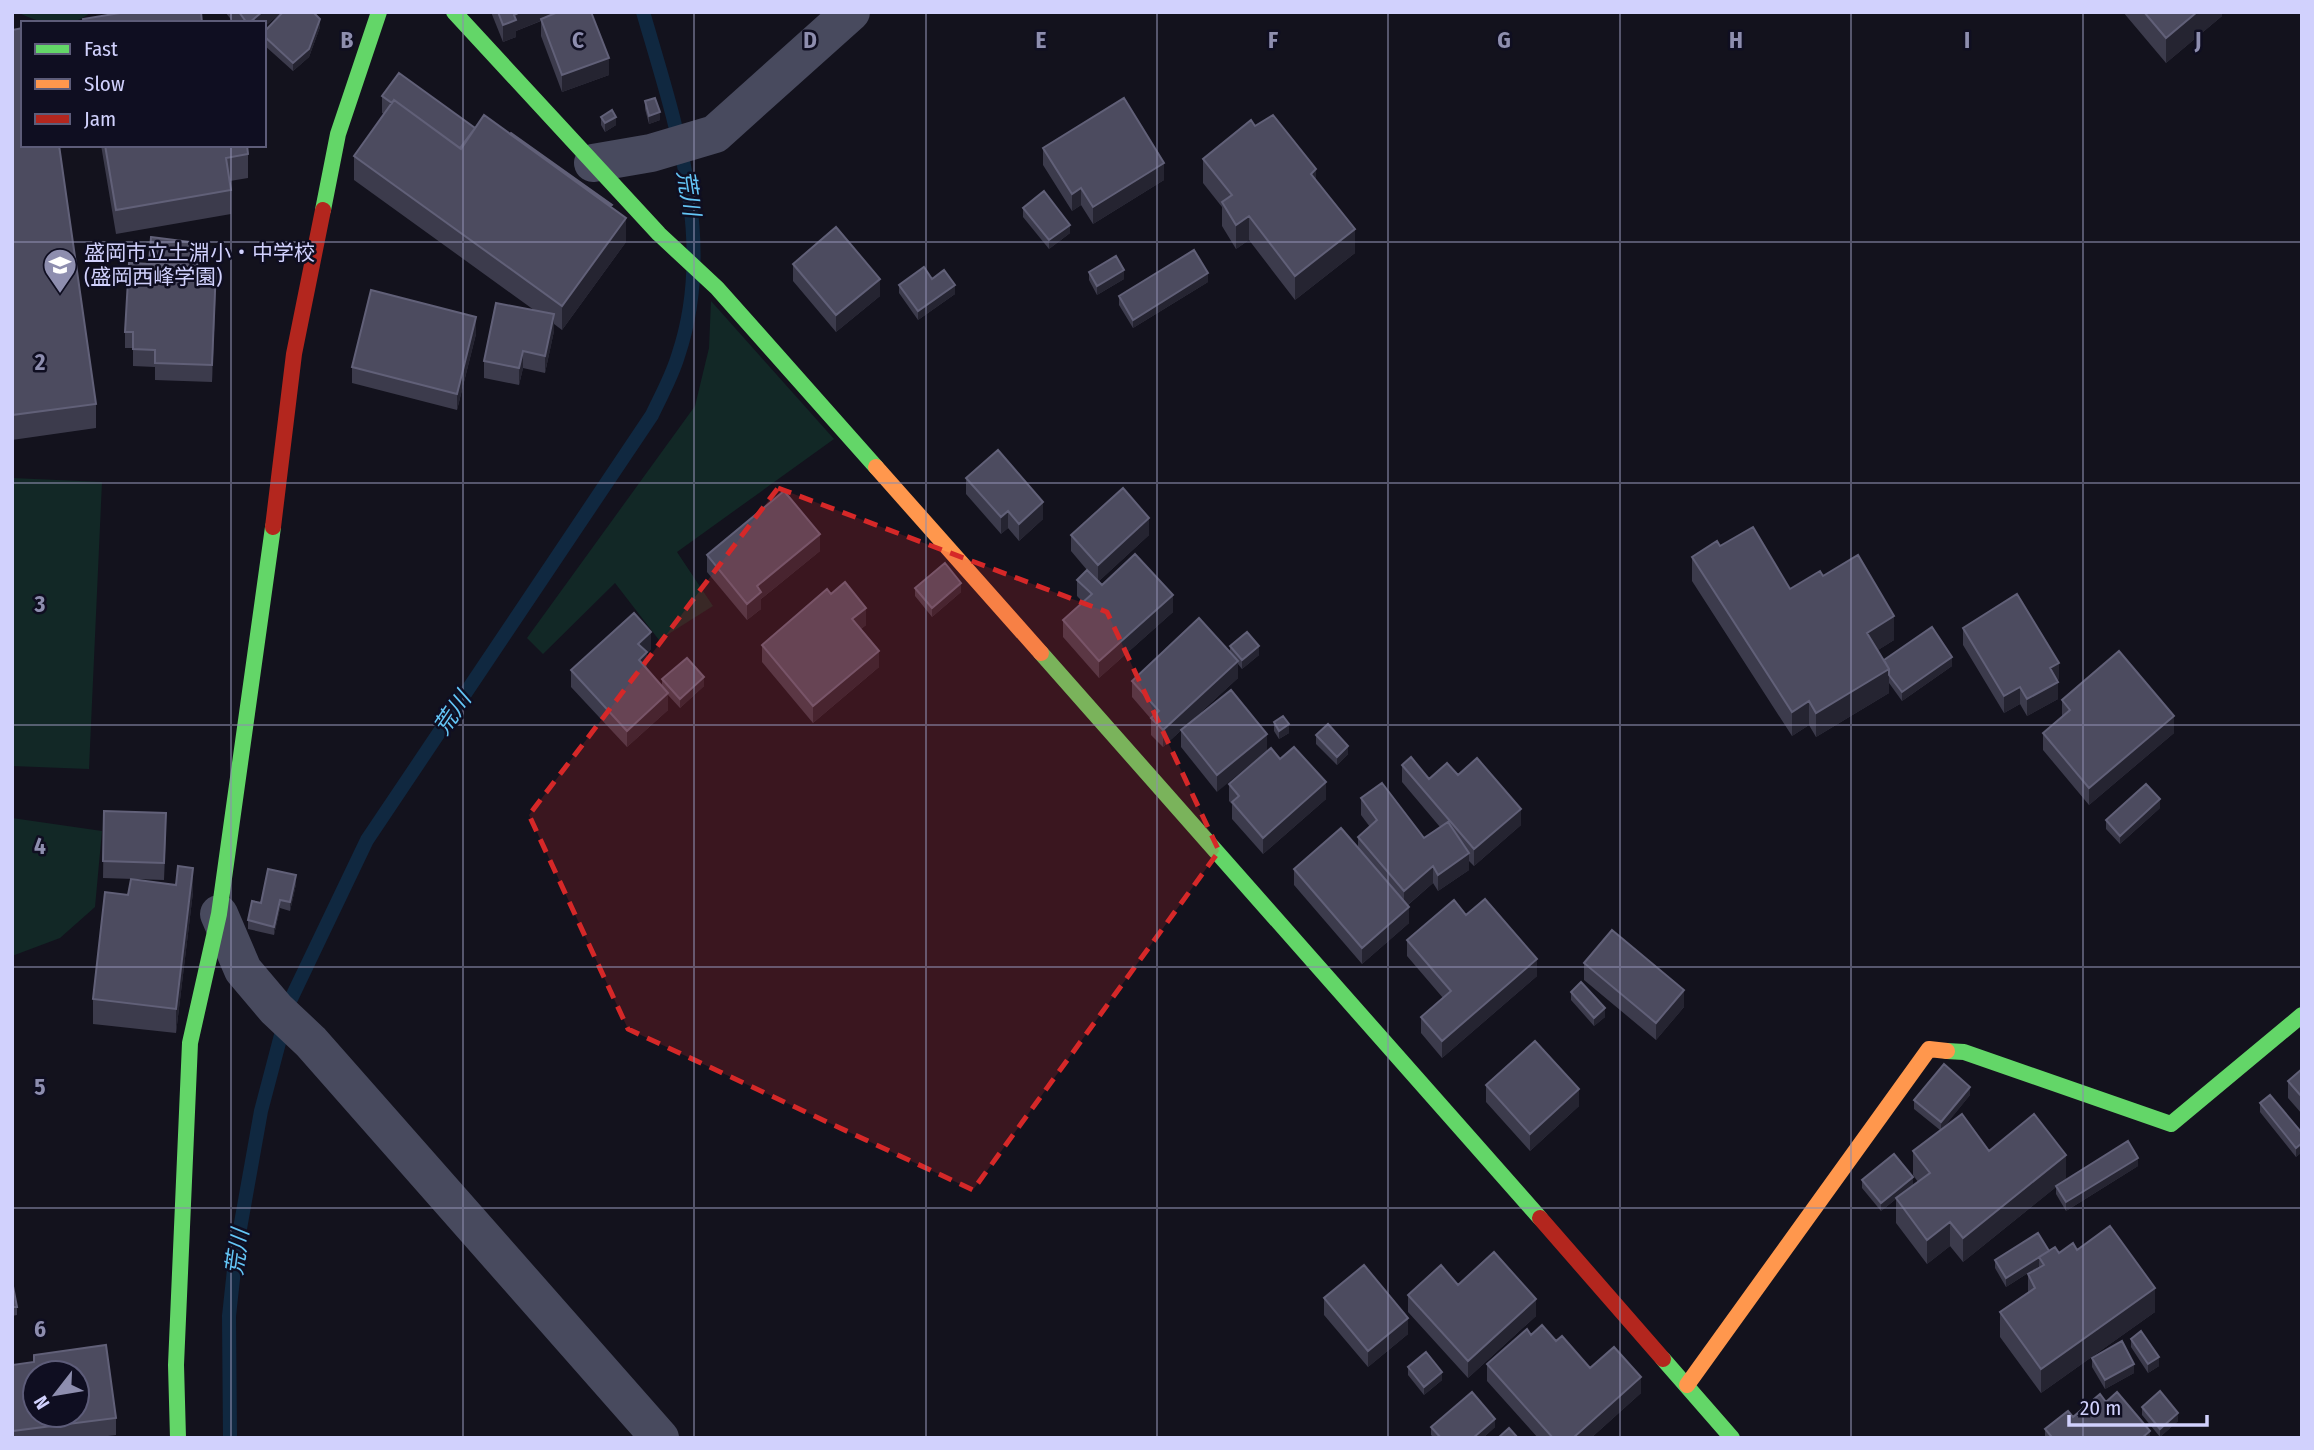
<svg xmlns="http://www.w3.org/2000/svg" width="2314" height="1450" viewBox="0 0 2314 1450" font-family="'Fira Sans Condensed','Noto Sans JP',sans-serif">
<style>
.green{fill:#122826}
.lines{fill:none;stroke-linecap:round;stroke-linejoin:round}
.stream{stroke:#102840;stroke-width:14}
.street{stroke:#484a5e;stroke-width:38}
.fast{stroke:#63d668;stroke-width:16}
.slow{stroke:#ff974d;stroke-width:16}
.jam{stroke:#b3261e;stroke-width:16}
.wall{fill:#3c3b4c}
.shaded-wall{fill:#252431}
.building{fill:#4c4b5f;stroke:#616078;stroke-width:2;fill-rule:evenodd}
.marked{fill:#d62828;fill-opacity:0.2;stroke:#d62828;stroke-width:5;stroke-dasharray:14 9;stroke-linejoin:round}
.grid{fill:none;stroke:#8e8eaf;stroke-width:2;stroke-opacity:0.55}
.labels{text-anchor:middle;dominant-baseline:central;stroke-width:5;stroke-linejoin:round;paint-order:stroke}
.poi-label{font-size:21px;fill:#d1d1fd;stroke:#0f0e21;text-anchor:start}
.water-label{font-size:23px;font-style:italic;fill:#64c6f7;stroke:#0f0e21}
.grid-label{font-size:23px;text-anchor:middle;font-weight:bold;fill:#8e8eaf;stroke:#0f0e21;stroke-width:5;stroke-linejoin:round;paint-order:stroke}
</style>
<rect width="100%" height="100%" fill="#13121d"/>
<path class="green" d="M17,12H91C68,31 42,24 17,12Z
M711,301L834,439L677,552L713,606L659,640L615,583L543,654L527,638L695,406L709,348Z
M12,478L102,482L89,769L12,766Z
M12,818L102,831L95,907L60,938L12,956Z"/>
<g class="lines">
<path class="stream" d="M230,1438L229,1316L236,1251L261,1111L290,1001L367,840L652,415C661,396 672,376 678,356C717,242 675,122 643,12"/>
<path class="street" d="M593,163L651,153L715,134L851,12
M219,914L243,970L276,1009L311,1042L660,1438"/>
<path class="fast" d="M454,12L659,234L717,288L876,467
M323,210L338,134L379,12
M1041,653L1540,1218
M1947,1051L1964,1052L2171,1124L2302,1015
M1663,1359L1732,1438
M178,1438L176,1365L190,1043L219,914L273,527"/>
<path class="slow" d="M876,467L1041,653
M1687,1385L1929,1049L1947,1051"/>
<path class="jam" d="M273,527L294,354L323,210
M1540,1218L1663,1359"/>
</g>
<path class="wall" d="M225,12H282L264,27V23H234Z
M491,12H591L609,75L562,92L541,36V21L516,31V37L503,42Z
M2123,12H2222V16L2166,63Z
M320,27L309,57L293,71L264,45V32Z
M12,30L96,404V428L12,440Z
M382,96L475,128L612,207L626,242L562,330L554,324V331L545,373L523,368L519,385L484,378V361L534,310L354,180V156L384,114L382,113Z
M645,101L660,120L649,124L645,109Z
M601,117L616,125L605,132L601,125Z
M1255,126L1316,181L1355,253L1295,300L1249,240L1236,249L1222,226V207L1203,183V159Z
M101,145H247L248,154V178L230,181L231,190V214L116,234Z
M1043,148L1164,180L1093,224L1081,205L1072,211L1043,165Z
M1023,208L1070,233L1049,249L1023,217Z
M199,251L198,267L216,284L212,382L155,380V367L133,366V348H125V332L149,264Z
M793,264L880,296L836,332L793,281Z
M1089,272L1124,279L1097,295L1089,280Z
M932,279L955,294L918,320L899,293V285Z
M1208,282L1133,328L1119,305V296Z
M476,334L457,410L352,383V367Z
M966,478L1043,519L1019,541L1008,528L1001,534L966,494Z
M1071,535H1149L1099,581L1102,585L1173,612L1099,678L1063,637V620L1083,602L1077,596V580L1087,570L1071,551Z
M1720,546L1790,589L1823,576L1894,640L1878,650L1884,660L1952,666L1902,701L1889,683V693L1816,737L1809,725L1792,736L1692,581V557Z
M820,551L761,599V609L747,620L707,572V555Z
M915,588L961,592L932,617L915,596Z
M831,594L866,625L861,629L879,667L813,723L762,662V645Z
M1963,628L2059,679L2057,680L2058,699L2027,716L2020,704L2004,713L1963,645Z
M1230,646L1259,655L1242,669L1238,664V678L1163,747L1151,735V719L1132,697V681L1230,652Z
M651,649L647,653V669L662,686V679L704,686L680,708L668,695V710L627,747L571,687V670Z
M1231,690L1217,792L1181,747V730Z
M2062,700L2174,733L2089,805L2043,750V733L2062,717Z
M1274,722L1289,733L1279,739L1274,731Z
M1316,735L1348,754L1337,765L1316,744Z
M1280,759L1326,799L1263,854L1232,819V804L1229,801V784Z
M1402,765L1429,779L1458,775L1521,825L1474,866L1469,861V870L1438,891L1433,883L1408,905L1409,923L1362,964L1294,885V869L1358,847V837L1370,827L1361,815V798L1424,838L1440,827L1402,782Z
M2160,808L2120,844L2106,829V820Z
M104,811L166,830L164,880L103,878Z
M296,884L290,911L280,908L274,935L248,929V920L261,903Z
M193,892L176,1033L93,1024V999L128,895Z
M1466,915L1537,976L1442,1058L1421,1033V1017L1443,998L1407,956V940Z
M1584,963L1684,1007L1656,1040L1584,980Z
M1571,992L1605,1017L1594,1026L1571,1000Z
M2302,1069V1114L2288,1098V1081Z
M1486,1085L1579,1106L1530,1151L1486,1102Z
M1970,1095L1942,1129L1989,1151L2066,1179L2138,1166L2066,1211L2056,1194V1187L1963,1262L1950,1246L1927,1264L1896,1223V1199L1881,1211L1862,1188V1180L1913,1185L1902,1194L1918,1182L1913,1175V1151L1940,1130L1914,1109V1100Z
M2260,1103L2302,1133V1152L2296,1157L2260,1112Z
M2077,1250L2155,1312L2041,1393L2000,1337V1312L2028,1293V1274L2039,1267V1266L2006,1287L1995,1268V1260L2049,1251L2059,1253Z
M12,1281L17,1307V1315L12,1316Z
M1458,1285L1536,1316L1468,1378L1408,1312V1295Z
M1324,1298L1408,1334L1368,1367L1324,1315Z
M1531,1335L1556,1341L1590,1368L1641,1393L1591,1438H1538L1487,1381V1364Z
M2131,1339L2159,1366L2148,1373L2131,1347Z
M34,1355L116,1418V1435L92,1438H12V1365L34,1362Z
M2092,1358L2134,1373L2105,1389L2092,1367Z
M1408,1367L1442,1380L1424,1395L1408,1375Z
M2106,1402L2150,1438H2045V1429Z
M2142,1407L2178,1421L2160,1437L2142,1415Z
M1431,1427H1495L1483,1438H1434L1431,1435Z"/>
<path class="shaded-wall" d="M262,12H282L264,27V23H249Z
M520,12H562L516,31V37L503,42V25L514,15Z
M2197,12H2222V16L2166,63V38Z
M320,19V27L309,57L293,71V63Z
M609,58V75L562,92V75Z
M660,112V120L649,124V116Z
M616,117V125L605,132V123Z
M1164,163V180L1093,224V207Z
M1316,169V194L1311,174Z
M1081,188V205L1072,211V194Z
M1249,216V240L1236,249V225Z
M626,218V242L562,330V306Z
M1070,225V233L1049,249V240Z
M1355,229V253L1295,300V276Z
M216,267V284L212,382V365Z
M1124,270V279L1097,295V286Z
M1208,273V282L1133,328V320Z
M880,279V296L836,332V315Z
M955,285V294L918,320V311Z
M554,314V331L545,373V356Z
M476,317V334L457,410V394Z
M523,351V368L519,385V368Z
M1043,502V519L1019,541V524Z
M1008,511V528L1001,534V517Z
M1149,518V535L1098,582V565Z
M820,534V551L761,599V609L747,620V604L757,586Z
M961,583V592L932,617V608Z
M1173,595V612L1099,678V661Z
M866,608V625L852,636V619Z
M1894,616V640L1867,657V633Z
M651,632V649L647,653V669L639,677L638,644Z
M1259,646V655L1242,669V660Z
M879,651V667L813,723V706Z
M1952,657V666L1902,701V692Z
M1238,661V678L1163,747V730Z
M2059,663V679L2050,684V668Z
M1889,669V693L1816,737V713Z
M704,677V686L680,708V699Z
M2058,682V699L2027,716V699Z
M2020,687V704L2004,713V696Z
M668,693V710L627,747V731Z
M1809,701V725L1792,736V712Z
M2174,716V733L2089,805V788Z
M1289,724V733L1279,739V731Z
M1267,734V751L1217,792V775Z
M1348,746V754L1337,765V757Z
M1326,782V799L1263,854V838Z
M2160,799V808L2120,844V836Z
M1521,809V825L1474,866V849Z
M1469,853V870L1438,891V875Z
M1433,866V883L1404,908V891Z
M193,868V892L176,1033V1009Z
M296,875V884L290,911V902Z
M280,900V908L274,935V927Z
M1409,907V923L1362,964V948Z
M1537,959V976L1442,1058V1041Z
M1684,990V1007L1656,1040V1023Z
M1605,1008V1017L1594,1026V1018Z
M1970,1087V1095L1941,1131V1122Z
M1579,1089V1106L1530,1151V1134Z
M2302,1143V1152L2296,1157V1148Z
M2066,1155V1179L1963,1262V1238Z
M2138,1158V1166L2066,1211V1202Z
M1913,1177V1185L1881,1211V1203Z
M1950,1222V1246L1927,1264V1240Z
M2039,1257V1266L2006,1287V1278Z
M2155,1288V1312L2041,1393V1369Z
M1536,1299V1316L1468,1378V1361Z
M1408,1318V1334L1368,1367V1351Z
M2159,1357V1366L2148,1373V1364Z
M2134,1364V1373L2105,1389V1380Z
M1442,1372V1380L1424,1395V1387Z
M1641,1377V1393L1591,1438H1573Z
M2178,1413V1421L2160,1437V1429Z
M1495,1419V1427L1483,1438H1473Z
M2150,1431V1438H2142Z"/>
<path class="building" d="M126,12H201L202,23H84L83,19Z
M239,12H262L249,23H247Z
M283,12H313L320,19L309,49L293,63L264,36V32Z
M498,12H520L514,15L516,20L503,25Z
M558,12H591L609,58L562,75L541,19Z
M2144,12H2197L2166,38Z
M23,28V145H59L96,404L12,415V30Z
M399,73L475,128L460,148L394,100L392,103L382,96Z
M655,98L660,112L649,116L645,101Z
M1124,98L1164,163L1093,207L1081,188L1072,194L1043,148Z
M394,100L461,149L484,115L626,218L562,306L354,156Z
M612,110L616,117L605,123L601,117Z
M1273,115L1316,169L1311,174L1355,229L1295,276L1249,216L1236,225L1222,202L1232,195L1203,159L1251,120L1255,126Z
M511,133L612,205L611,206L510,134Z
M105,145H247L248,154L226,158L231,190L116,210Z
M1044,191L1070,225L1049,240L1023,208Z
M836,227L880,279L836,315L793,264Z
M151,237L199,243L197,267L149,264Z
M1194,250L1208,273L1133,320L1119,296Z
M1116,256L1124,270L1097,286L1089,272Z
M129,263L216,267L212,365L155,363V350L133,349V332H125Z
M924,267L932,279L944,270L955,285L918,311L899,285Z
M371,290L476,317L457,394L352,367Z
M496,303L554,314L545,356L523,351L519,368L484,361Z
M998,450L1043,502L1019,524L1008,511L1001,517L966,478Z
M1123,488L1149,518L1098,565L1071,535Z
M784,491L820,534L757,586L761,592L747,604L707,555Z
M1753,527L1790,589L1820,571L1823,576L1858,555L1894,616L1867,633L1889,669L1816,713L1809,701L1792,712L1692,557L1717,541L1720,546Z
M1135,554L1173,595L1099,661L1063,620L1092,594L1077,580L1087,570L1102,585Z
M945,563L961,583L932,608L915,588Z
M845,582L866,608L852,619L879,651L813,706L762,645L827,589L831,594Z
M2017,594L2059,663L2050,668L2058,682L2027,699L2020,687L2004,696L1963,628Z
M634,613L651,632L638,644L647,652L639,660L668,693L627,731L571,670Z
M1199,618L1238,661L1163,730L1151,718L1159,711L1132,681Z
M1932,627L1952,657L1902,692L1889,675V669L1884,660Z
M1247,632L1259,646L1242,660L1230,646Z
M2119,651L2174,716L2089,788L2043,733L2070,710L2062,700Z
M687,658L704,677L680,699L662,679Z
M1231,690L1267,734L1217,775L1181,730Z
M1283,716L1289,724L1279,731L1274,722Z
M1328,724L1348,746L1337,757L1316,735Z
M1294,747L1326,782L1263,838L1232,802L1239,796L1229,784L1271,748L1280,759Z
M1411,757L1429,779L1447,763L1458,775L1477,758L1521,809L1474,849L1402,765Z
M1382,783L1424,838L1448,822L1469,853L1438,875L1433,866L1404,891L1358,837L1377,820L1361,798Z
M2146,784L2160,799L2120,836L2106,820Z
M104,811L166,813L164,863L103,861Z
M1341,828L1409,907L1362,948L1294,869Z
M178,866L193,868L176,1009L93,999L105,892L128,895L131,879L176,885Z
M268,869L296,875L290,902L280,900L274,927L248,920L252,901L261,903Z
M1485,899L1537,959L1442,1041L1421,1017L1451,991L1407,940L1454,900L1466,915Z
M1612,930L1684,990L1656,1023L1584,963Z
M1581,982L1605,1008L1594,1018L1571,992Z
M1535,1041L1579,1089L1530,1134L1486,1085Z
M1944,1064L1970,1087L1941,1122L1914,1100Z
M2302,1069V1097L2288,1081Z
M2270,1095L2302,1133V1143L2296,1148L2260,1103Z
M1962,1114L1989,1151L2034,1114L2066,1155L1963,1238L1950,1222L1927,1240L1896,1198L1930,1173L1913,1151Z
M2128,1141L2138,1158L2066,1202L2056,1186Z
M1894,1154L1913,1177L1881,1203L1862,1180Z
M2110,1226L2155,1288L2041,1369L2000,1312L2035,1288L2028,1274L2044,1265L2039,1257L2055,1247L2059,1253L2073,1243L2077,1250Z
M2038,1233L2049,1251L2006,1278L1995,1260Z
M1494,1252L1536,1299L1468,1361L1408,1295L1441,1265L1458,1285Z
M1364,1265L1408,1318L1368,1351L1324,1298Z
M12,1281L17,1307H12Z
M1542,1325L1556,1341L1562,1336L1590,1368L1614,1347L1641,1377L1573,1438H1553L1487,1364L1527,1329L1531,1335Z
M2141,1331L2159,1357L2148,1364L2131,1339Z
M2122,1341L2134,1364L2105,1380L2092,1358Z
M106,1345L116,1418L12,1431V1365L34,1362V1355ZM35,1373H77V1415H35Z
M1426,1352L1442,1372L1424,1387L1408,1367Z
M2160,1391L2178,1413L2160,1429L2142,1407Z
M1472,1392L1495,1419L1473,1438H1441L1431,1427Z
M2117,1392L2150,1431L2142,1438H2049L2051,1436L2045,1429L2068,1411L2073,1417L2100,1394L2106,1402Z
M1509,1428L1518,1438H1498Z"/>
<path class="marked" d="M778,488L1107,612L1219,851L973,1190L628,1029L529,815Z"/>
<path class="grid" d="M231,12V23M463,12V1438M694,12V1438M926,12V1438M1157,12V1438M1388,12V1438M1620,12V1438M1851,12V1438M2083,12V1438M231,145V1438M12,242H2302M12,483H2302M12,725H2302M12,967H2302M12,1208H2302"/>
<defs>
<symbol id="school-pin" viewBox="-11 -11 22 30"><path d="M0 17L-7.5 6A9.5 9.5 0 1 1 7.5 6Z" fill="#8e8eaf" stroke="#0f0e21"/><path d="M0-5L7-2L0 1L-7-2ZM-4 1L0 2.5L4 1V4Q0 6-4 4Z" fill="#fff"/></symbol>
</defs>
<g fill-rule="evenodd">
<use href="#school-pin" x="41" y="246" width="38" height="52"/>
</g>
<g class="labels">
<g class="poi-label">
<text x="84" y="253">盛岡市立土淵小・中学校<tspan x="84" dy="24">(盛岡西峰学園)</tspan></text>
</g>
<g class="water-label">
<text transform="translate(689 193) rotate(81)">荒川</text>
<text transform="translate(452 713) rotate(-56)">荒川</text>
<text transform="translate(237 1252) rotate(-82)">荒川</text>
</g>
</g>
<g class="grid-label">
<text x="347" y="48">B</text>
<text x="578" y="48">C</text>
<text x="810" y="48">D</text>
<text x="1041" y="48">E</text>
<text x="1273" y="48">F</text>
<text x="1504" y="48">G</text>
<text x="1736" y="48">H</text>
<text x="1967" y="48">I</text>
<text x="2198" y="48">J</text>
<text x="40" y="370">2</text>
<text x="40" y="612">3</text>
<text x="40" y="854">4</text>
<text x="40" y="1095">5</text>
<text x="40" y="1337">6</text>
</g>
<rect width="2314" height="1450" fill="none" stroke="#d1d1fd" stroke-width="28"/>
<rect x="21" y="21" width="245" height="126" fill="#0f0e21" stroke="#5d5c79" stroke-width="2"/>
<rect x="35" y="44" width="35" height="10" fill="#63d668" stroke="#5d5c79" stroke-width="2"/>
<text x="84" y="56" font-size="21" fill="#d1d1fd">Fast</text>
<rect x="35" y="79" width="35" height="10" fill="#ff974d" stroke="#5d5c79" stroke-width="2"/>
<text x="84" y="91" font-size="21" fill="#d1d1fd">Slow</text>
<rect x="35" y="114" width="35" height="10" fill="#b3261e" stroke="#5d5c79" stroke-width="2"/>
<text x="84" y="126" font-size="21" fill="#d1d1fd">Jam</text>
<g transform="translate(56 1394) rotate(239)"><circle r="33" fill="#0f0e21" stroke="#5d5c79" stroke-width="2"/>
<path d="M0-5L12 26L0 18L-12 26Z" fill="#8e8eaf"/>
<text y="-10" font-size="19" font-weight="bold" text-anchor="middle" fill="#d1d1fd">N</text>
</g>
<path d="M2069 1415v10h138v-10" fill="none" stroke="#d1d1fd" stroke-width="3.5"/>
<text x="2080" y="1415" font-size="21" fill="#d1d1fd" stroke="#0f0e21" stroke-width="5" paint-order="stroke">20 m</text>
</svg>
